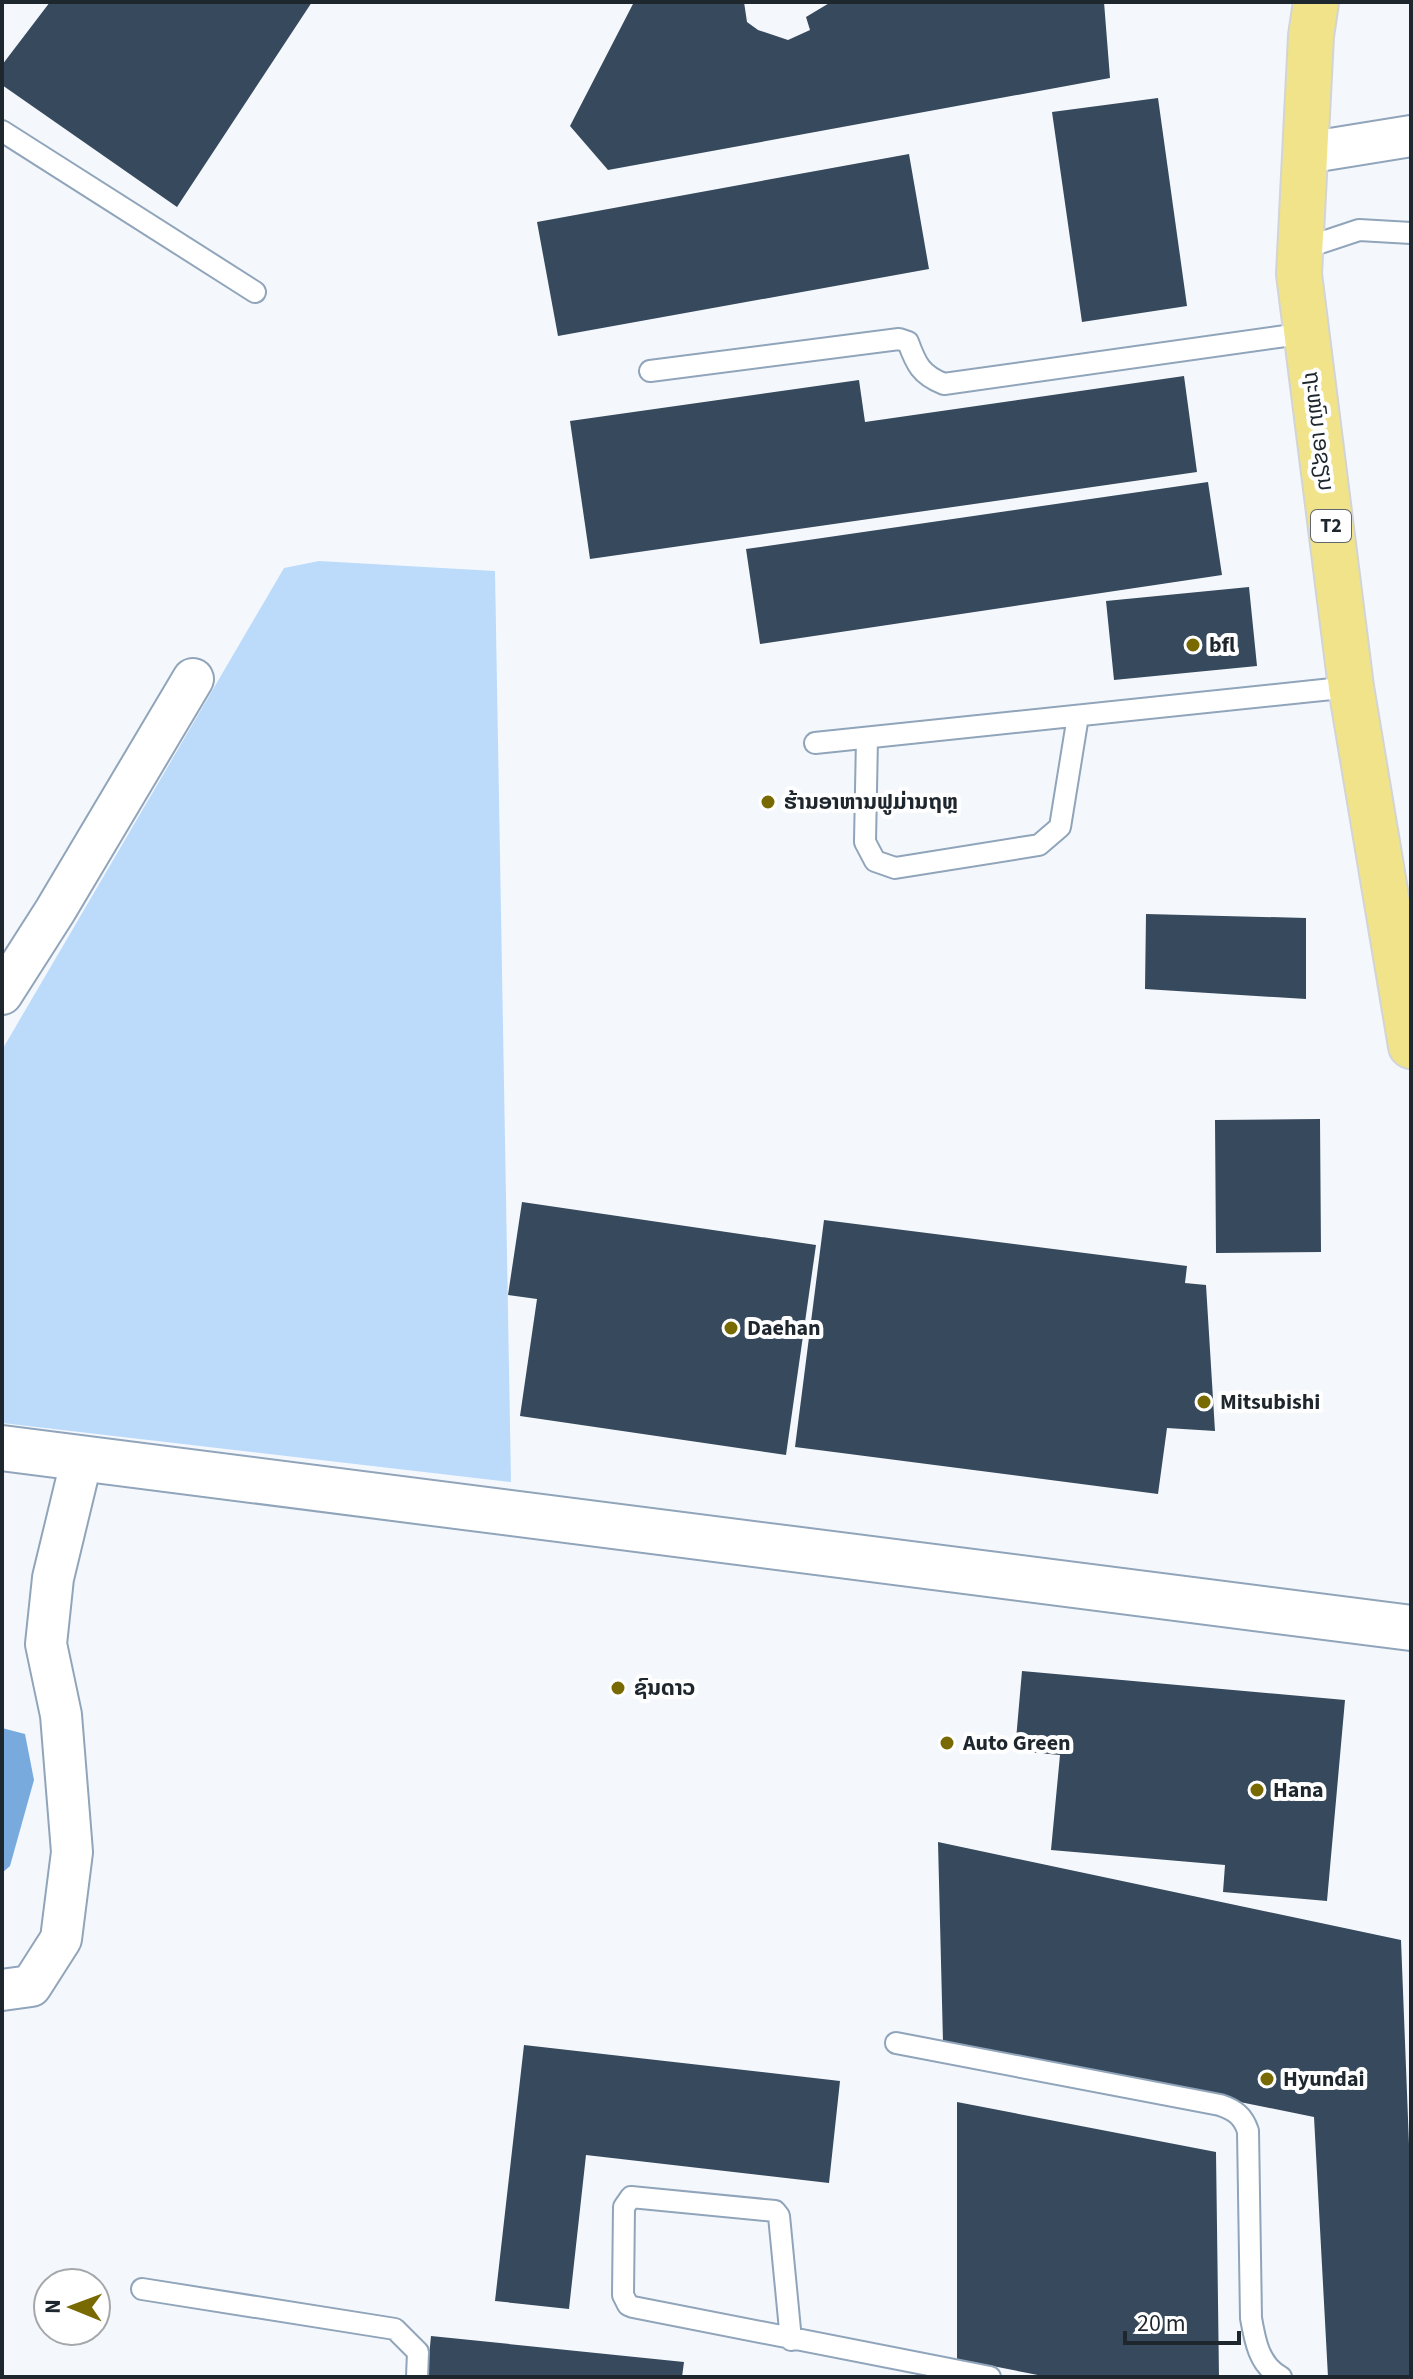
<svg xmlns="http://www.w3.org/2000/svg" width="1413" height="2379" viewBox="0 0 1413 2379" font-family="'Source Sans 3','Noto Sans Lao',sans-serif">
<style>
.green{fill:#bcdbfb}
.water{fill:#79aadd}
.building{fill:#37495c}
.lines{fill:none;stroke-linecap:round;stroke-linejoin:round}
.service-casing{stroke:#90a4ba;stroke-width:24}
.minor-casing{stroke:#90a4ba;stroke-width:44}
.tertiary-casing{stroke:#90a4ba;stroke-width:48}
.primary-casing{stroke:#d2d4d5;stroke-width:48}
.service{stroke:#fff;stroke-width:20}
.minor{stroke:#fff;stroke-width:40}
.tertiary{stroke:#fff;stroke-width:44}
.primary{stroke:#f1e38a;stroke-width:44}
.poi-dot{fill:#786900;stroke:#fff;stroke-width:3}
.labels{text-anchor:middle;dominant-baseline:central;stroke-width:8;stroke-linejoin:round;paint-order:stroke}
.shield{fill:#fff;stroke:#62676d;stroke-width:2}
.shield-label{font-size:20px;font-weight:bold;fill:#1e262e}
.street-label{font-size:22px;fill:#1e262e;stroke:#fff}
.poi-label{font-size:22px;font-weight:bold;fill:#1e262e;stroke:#fff;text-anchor:start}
</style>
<rect width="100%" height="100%" fill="#f4f8fd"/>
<path class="green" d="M319,561L495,571L511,1482L2,1423V1050L284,568Z"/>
<path class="water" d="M2,1728L25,1734L34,1780L10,1866L2,1873Z"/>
<path class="building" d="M50,2H312L177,207L2,85V65Z
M634,2H744L747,22L758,30L788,40L810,30L806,17L831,2H1104L1110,78L608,170L570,126Z
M1158,98L1187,306L1082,322L1052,112Z
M909,154L929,269L558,336L537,222Z
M1184,376L1197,472L590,559L570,421L859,380L865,422Z
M1208,482L1222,575L760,644L746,549Z
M1249,587L1257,666L1114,680L1106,601Z
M1146,914L1306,918V999L1145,989Z
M1320,1119L1321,1252L1216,1253L1215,1120Z
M522,1202L816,1245L786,1455L520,1416L537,1299L508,1295Z
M824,1220L1187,1266L1185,1283L1206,1285L1215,1431L1167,1428L1158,1494L795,1447Z
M1022,1671L1345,1700L1327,1901L1223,1892L1225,1865L1051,1850L1060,1755L1015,1751Z
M938,1842L1401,1940L1411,2195V2377H1328L1314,2117L943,2042Z
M524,2045L840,2081L829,2183L586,2155L569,2309L495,2301Z
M957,2102L1216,2152L1219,2377H1048L957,2359Z
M431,2336L684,2362L682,2377H427Z"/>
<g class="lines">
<defs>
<path id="service" d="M2,131L255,292
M1299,250L1359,230L1411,233
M650,371L899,339L908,342C916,364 921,375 944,384L1307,333
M867,738L865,842L875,861L895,868L1039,845L1060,827L1078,716
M815,743L1351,687
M896,2043L1220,2105C1235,2110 1243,2116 1248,2131L1251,2318C1255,2341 1259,2365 1281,2377
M142,2289L395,2329L418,2352L417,2377
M791,2340L779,2216L775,2211L631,2197L624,2207L623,2295L628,2305L633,2307L990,2377"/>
<path id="minor" d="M1306,153L1411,136
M2,994L55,911L193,679
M2,1990L31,1986L61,1939L72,1852L61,1715L46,1644L53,1578L82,1458"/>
<path id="tertiary" d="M2,1448L1411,1628"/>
<path id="primary" d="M1316,2L1311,36L1299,274L1351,687L1411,1046"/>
</defs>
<use href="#service" class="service-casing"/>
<use href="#minor" class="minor-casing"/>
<use href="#tertiary" class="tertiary-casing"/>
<use href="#primary" class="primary-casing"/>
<use href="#service" class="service"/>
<use href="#minor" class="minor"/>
<use href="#tertiary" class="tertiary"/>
<use href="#primary" class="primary"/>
</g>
<g class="poi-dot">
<circle cx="1193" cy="645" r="8"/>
<circle cx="768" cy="802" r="8"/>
<circle cx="731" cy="1328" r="8"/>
<circle cx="1204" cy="1402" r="8"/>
<circle cx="618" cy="1688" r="8"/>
<circle cx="947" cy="1743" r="8"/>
<circle cx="1257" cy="1790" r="8"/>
<circle cx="1267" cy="2079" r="8"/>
</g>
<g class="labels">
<rect class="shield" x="1311" y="510" width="40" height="32" rx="6"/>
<g class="shield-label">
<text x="1331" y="526">T2</text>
</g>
<g class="street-label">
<text transform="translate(1319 431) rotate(83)">ຖະໜົນ ເອຊຽນ</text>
</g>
<g class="poi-label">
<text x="1209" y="645">bfl</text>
<text x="784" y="802">ຮ້ານອາຫານຟູມ່ານຖຫຼ</text>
<text x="747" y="1328">Daehan</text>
<text x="1220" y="1402">Mitsubishi</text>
<text x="634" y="1688">ຊົນດາວ</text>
<text x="963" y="1743">Auto Green</text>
<text x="1273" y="1790">Hana</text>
<text x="1283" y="2079">Hyundai</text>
</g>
</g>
<rect width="1413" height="2379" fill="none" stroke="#1e262e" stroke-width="8"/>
<g transform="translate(72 2307) rotate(271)"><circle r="38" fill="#ffffff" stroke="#a5a8ab" stroke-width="2"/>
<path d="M0-6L14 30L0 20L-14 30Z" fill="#786900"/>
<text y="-12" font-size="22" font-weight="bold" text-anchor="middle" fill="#1e262e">N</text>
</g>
<path d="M1125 2331v12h114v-12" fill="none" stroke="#1e262e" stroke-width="4"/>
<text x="1137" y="2331" font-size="24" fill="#1e262e" stroke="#ffffff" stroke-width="6" paint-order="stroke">20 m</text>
</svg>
